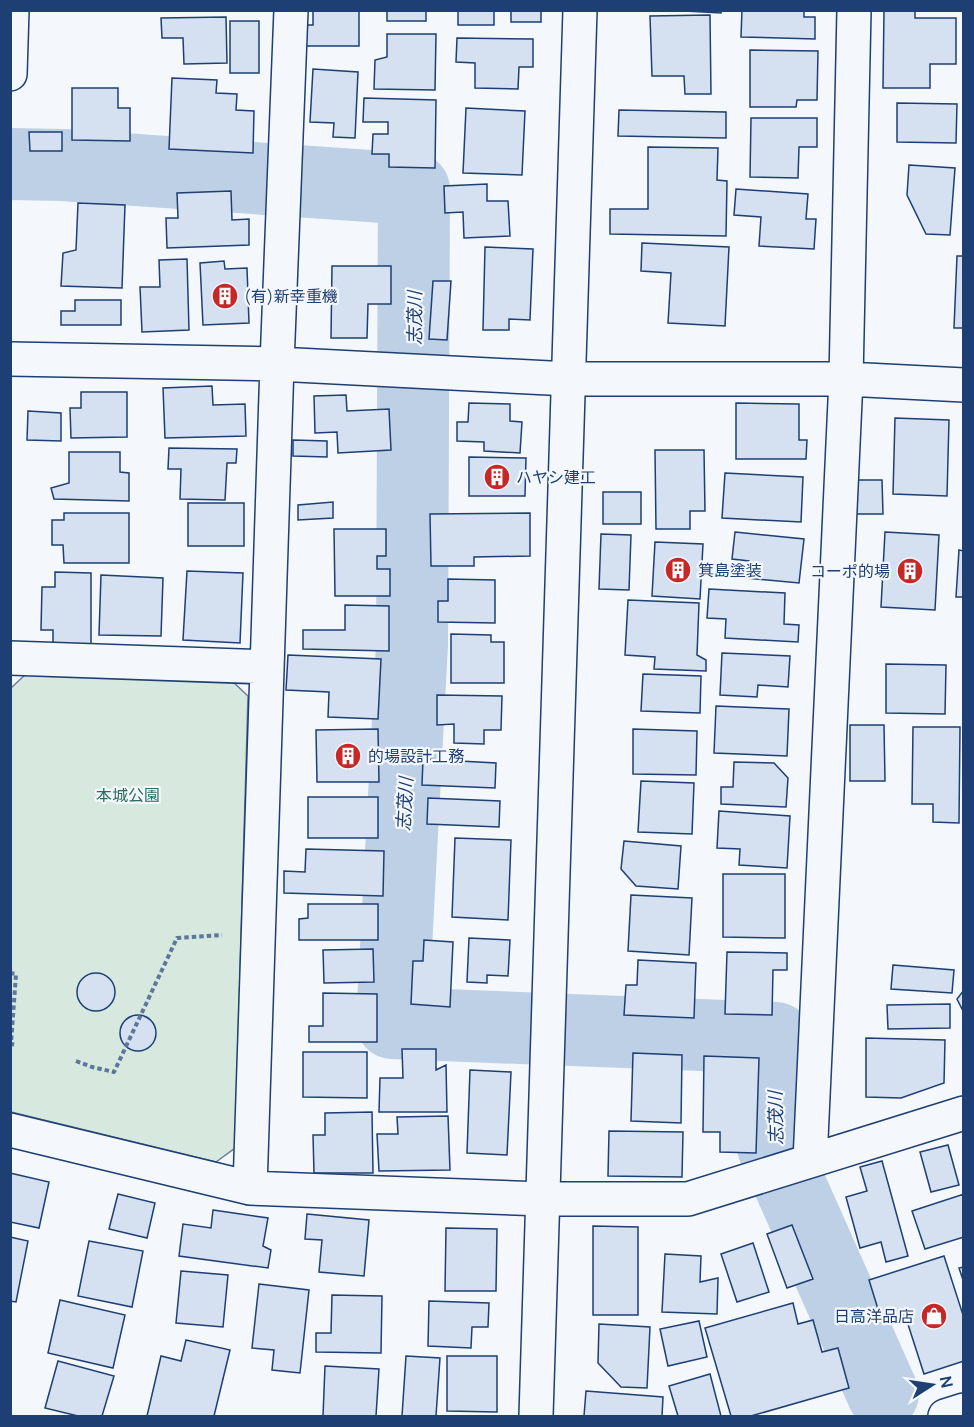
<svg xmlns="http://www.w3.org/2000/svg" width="974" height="1427" viewBox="0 0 974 1427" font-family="Manrope,'Noto Sans JP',sans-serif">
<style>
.green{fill:#d7e8df;stroke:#687fa3;stroke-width:1.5}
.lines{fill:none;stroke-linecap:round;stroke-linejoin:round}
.river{stroke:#bed0e5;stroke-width:72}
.building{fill:#d5e0f0;stroke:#1d3f73;stroke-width:1.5}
.street-casing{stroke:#1d3f73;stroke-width:36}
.secondary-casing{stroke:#1d3f73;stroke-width:36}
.path{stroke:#5e769c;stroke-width:4;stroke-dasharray:4.5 3;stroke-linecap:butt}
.street{stroke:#f4f7fb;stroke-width:33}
.secondary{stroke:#f4f7fb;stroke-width:33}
.labels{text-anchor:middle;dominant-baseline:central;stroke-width:4.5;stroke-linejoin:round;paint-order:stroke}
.poi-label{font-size:16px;fill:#1d3f73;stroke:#f4f7fb;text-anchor:start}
.park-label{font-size:16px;fill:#2c6c60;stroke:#f4f7fb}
.water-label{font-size:18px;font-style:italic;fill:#1d3f73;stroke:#f4f7fb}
</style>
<rect width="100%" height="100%" fill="#f4f7fb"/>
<path class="green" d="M26,674L232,681L248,696L235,1148L216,1162L11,1112V688Z"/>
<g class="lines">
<path class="river" d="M10,164L63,165L414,189L412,644L392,1023L776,1038L773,1147L883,1394"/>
</g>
<path class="building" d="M313,10H359V46H304V25H313Z
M387,10H426V21H387Z
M458,10H494V25H458Z
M511,10H541V22H511Z
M666,10H721V13Z
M742,10H804V17H815V39L741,37Z
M884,10H915V18H956V64H930V88H883Z
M710,15L711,94H685L684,76H652L650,16Z
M226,17L227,63L184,64L183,38H162L161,18Z
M230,21H259V73H230Z
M387,34H436L435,90L374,89L375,60L387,57Z
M457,38L533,39V67H519L518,89L475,88V63L456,62Z
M750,50L818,51L817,100H797L796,107H750Z
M313,69L358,72L355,138L333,137L334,123L310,122Z
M172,78L217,80L216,93L237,94L236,110L254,111L253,153L169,149Z
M72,88H118V108H130V141L72,140Z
M364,98L436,100L435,168L389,167V154H372L373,134H388V122H363Z
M897,103L957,104L956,143L897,142Z
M466,108L525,111L522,175L463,173Z
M619,110L726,112V138L618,136Z
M751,118H817V147H799L798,178L750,177Z
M29,132H62V151H30Z
M648,147L718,148L717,180L727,181L726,236L610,234V209H648Z
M909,165L955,168L950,235L926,234L907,195Z
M487,184V201H508L510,236L464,238L463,212L445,213L444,186Z
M736,189L808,194L806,219H816L814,249L759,246L761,217L734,215Z
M231,191L232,220L249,219V245L167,248L166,218H178L177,193Z
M78,203L125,205L122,288L61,286L63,253L76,250Z
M642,243L729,247L725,326L668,323L671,273L641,271Z
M485,247L533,249L530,320L509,319V330H483Z
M957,256H964V328H954Z
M187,259L189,330L142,332L140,287H160L159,260Z
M224,261L225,269L247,268L249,323L203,325L200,263Z
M332,266H391V304H368L367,338H331Z
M433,281H451L447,340L429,339Z
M75,300H121V325H61V311H75Z
M212,386L213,405L245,404L246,436L165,438L163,388Z
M81,392H127V437L71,438L70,408H81Z
M346,395L347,411L389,409L391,450L338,453L337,432L315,433L314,396Z
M469,403L510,404V421L522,422L520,453L484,451V442L457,441V422H468Z
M736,403L799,404V440H807L806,459H736Z
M28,411L61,413V441L27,440Z
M895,418L949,420L947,496L893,494Z
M293,440L327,441V457L293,456Z
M169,448L237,449L236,463H227L225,500L180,499L181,469H168Z
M655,450H704L705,511H690V529H656Z
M69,452H120V472L129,473V501L54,499L51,488L69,483Z
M469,457L526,458L525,496H469Z
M725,473L803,477L801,522L722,518Z
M850,480H882L883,514H850Z
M603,492H641V524H603Z
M333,502V518L298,520V505Z
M188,503H244V546H188Z
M64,513H129V563H64L63,545H52V520H64Z
M530,513V556L474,557V566H431L430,514Z
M334,529H386V556H377V569H390V596H335Z
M735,532L804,539L799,583L747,578L749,561L732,559Z
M885,532L939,535L935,610L881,607Z
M601,534L631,535L629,590L599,589Z
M655,542L703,544L700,599L652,596Z
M959,550L964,551V597H956Z
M187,571L243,573L240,643L183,640Z
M55,572L91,573V645H53V630H41L42,587H55Z
M101,575L163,578L161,636L99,635Z
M448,579L495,580V623L438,622V601H448Z
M709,589L785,593L784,624L799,625L798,642L725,638L726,619L707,618Z
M628,600L699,603L697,655L706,660V671L654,669L655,657L625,655Z
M345,605L389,606V651L303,649V630H345Z
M451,634L491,635V642H504V683H451Z
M722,653L790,656L788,687L758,685L757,697L720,695Z
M288,655L381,659L378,719L328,717L329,692L286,690Z
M886,664L946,665L945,714L886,713Z
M643,674L701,676L700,713L641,711Z
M437,695L502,696L501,730H484V744L454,743V724L437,725Z
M716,706L789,709L787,756L714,753Z
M850,725H884L885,781H850Z
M913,727H960L959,823L933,822V804H912Z
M378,729L379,782H317L316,730Z
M633,729L697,731L696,775L633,774Z
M423,759L496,763L495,788L422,785Z
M734,762L774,763L788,778L786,807L721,804V787H733Z
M641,781L694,783L692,834L638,832Z
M308,797H378V838H308Z
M428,798L500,801L499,827L427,824Z
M719,811L790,816L787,868L739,865L740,849L717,848Z
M455,838L511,840L508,920L452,917Z
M624,841L681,846L678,889L636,886L621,869Z
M306,849L384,851L383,896L284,893V871L305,872Z
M723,874H785V938L723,937Z
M631,895L692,898L689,955L628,951Z
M308,904H378V940H299V919L308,918Z
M469,938L510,940L508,976L487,975V983L467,982Z
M424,940L453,942L450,1007L411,1004L413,961H423Z
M373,949L374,982L324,983L323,950Z
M727,952L787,953V970H773L772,1015L725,1014Z
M638,960L696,963L694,1018L624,1015L626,985H637Z
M893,965L954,970L952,993L891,989Z
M77 992a19 19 0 1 1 38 0a19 19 0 1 1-38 0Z
M964,990V1013L957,999Z
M323,993L377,994V1042H309V1026H323Z
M950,1004V1028L888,1029L887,1005Z
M120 1033a18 18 0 1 1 36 0a18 18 0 1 1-36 0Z
M866,1038L945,1040L944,1083L901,1098L866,1097Z
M402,1049H436V1070L446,1065L447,1112H379L380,1078H403Z
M303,1052H367V1098L303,1097Z
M633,1053L682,1055L681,1123L631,1121Z
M704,1056L759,1058L756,1153L720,1152V1132H703Z
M470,1070L511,1072L507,1155L467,1153Z
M372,1112L373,1173H314L313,1135H325V1113Z
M448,1116L450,1170L379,1171L377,1134H398L397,1117Z
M609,1131L683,1132L682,1177L608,1176Z
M948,1145L959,1185L931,1192L920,1152Z
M882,1161L908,1256L886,1262L881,1242L860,1248L846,1197L867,1191L860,1167Z
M10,1173L49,1182L39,1228L10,1222Z
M118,1194L155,1203L147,1238L109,1229Z
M964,1194V1237L925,1249L912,1211Z
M213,1210L268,1218L263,1246L271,1250L268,1268L179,1256L183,1224L211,1228Z
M307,1214L369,1220L364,1276L319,1272L322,1240L305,1239Z
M792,1225L813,1279L787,1288L767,1234Z
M593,1226L638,1227V1315H593Z
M446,1228L497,1229L496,1291H445Z
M10,1237L28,1241L16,1302L10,1301Z
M89,1241L143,1251L132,1307L78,1296Z
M753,1243L769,1292L737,1302L721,1254Z
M665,1254L701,1256L700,1282L718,1278L717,1314L662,1312Z
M944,1256L964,1318V1361L924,1374L905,1315L882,1322L869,1280Z
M964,1267V1283L959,1268Z
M181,1271L228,1275L223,1327L176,1323Z
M259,1284L309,1290L300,1373L272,1370L274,1350L252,1348Z
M332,1295L382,1296L381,1353L316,1352V1333H331Z
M60,1300L125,1315L113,1368L48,1353Z
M429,1301L489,1303L488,1327H472L471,1348L428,1346Z
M793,1303L798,1324L813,1320L822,1352L838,1348L849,1388L751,1416H731L705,1328Z
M699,1321L707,1357L668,1366L660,1329Z
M599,1324L650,1327L647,1388L621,1387L598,1363Z
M186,1340L230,1350L214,1416H147L161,1356L181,1361Z
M406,1356L440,1358L436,1416H402Z
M447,1356H497V1412L447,1411Z
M58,1361L114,1376L102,1416H78L45,1408Z
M325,1366L379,1369L376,1416H323Z
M710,1374L721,1416H678L669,1386Z
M586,1391L663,1397L662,1416H584Z"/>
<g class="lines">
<defs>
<path id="street" d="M10,74L12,10
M10,359L277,364L569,379H846L964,385
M10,658L267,667
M10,1130L250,1188L543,1199H688L964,1113
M810,1161L846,379L854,10
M250,1188L277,364L291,10"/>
<path id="secondary" d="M536,1416L580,10
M945,1416L964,1410"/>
</defs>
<use href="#street" class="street-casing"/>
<use href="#secondary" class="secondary-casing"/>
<path class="path" d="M10,973L16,974L11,1044L17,1045
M76,1061L92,1067L114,1072L177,938L222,935"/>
<use href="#street" class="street"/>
<use href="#secondary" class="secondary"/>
</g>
<defs>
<symbol id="building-disc" viewBox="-11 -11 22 22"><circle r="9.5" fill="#c62828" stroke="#f4f7fb"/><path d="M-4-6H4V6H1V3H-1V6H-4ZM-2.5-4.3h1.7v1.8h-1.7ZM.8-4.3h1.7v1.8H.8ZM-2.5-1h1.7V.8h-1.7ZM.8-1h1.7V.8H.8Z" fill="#fff"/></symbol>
<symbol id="shop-disc" viewBox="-11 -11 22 22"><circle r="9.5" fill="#c62828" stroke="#f4f7fb"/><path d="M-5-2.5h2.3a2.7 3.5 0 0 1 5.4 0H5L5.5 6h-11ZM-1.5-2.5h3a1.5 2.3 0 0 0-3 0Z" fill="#fff"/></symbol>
</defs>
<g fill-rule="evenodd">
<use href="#building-disc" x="210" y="281" width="30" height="30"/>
<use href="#building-disc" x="482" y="462" width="30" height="30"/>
<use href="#building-disc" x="663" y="555" width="30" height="30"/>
<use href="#building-disc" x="895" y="556" width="30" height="30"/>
<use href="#building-disc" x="333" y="741" width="30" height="30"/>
<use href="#shop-disc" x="919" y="1301" width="30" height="30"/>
</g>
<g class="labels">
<g class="poi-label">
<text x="244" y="296">(有)新幸重機</text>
<text x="516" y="477">ハヤシ建工</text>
<text x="698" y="570">箕島塗装</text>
<text x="890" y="571" text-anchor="end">コーポ的場</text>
<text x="368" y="756">的場設計工務</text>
<text x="914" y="1316" text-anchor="end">日高洋品店</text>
</g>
<g class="park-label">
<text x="128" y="795">本城公園</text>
</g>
<g class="water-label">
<text transform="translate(414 318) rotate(-90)">志茂川</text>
<text transform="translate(404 804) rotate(-87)">志茂川</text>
<text transform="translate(775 1118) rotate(-91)">志茂川</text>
</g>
</g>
<rect width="974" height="1427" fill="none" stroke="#1d3f73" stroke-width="24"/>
<g transform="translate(932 1385) rotate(78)" stroke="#f4f7fb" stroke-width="4.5" paint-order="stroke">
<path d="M0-4.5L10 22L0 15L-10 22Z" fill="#1d3f73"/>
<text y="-9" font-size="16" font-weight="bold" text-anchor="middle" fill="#1d3f73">N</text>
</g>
</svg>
